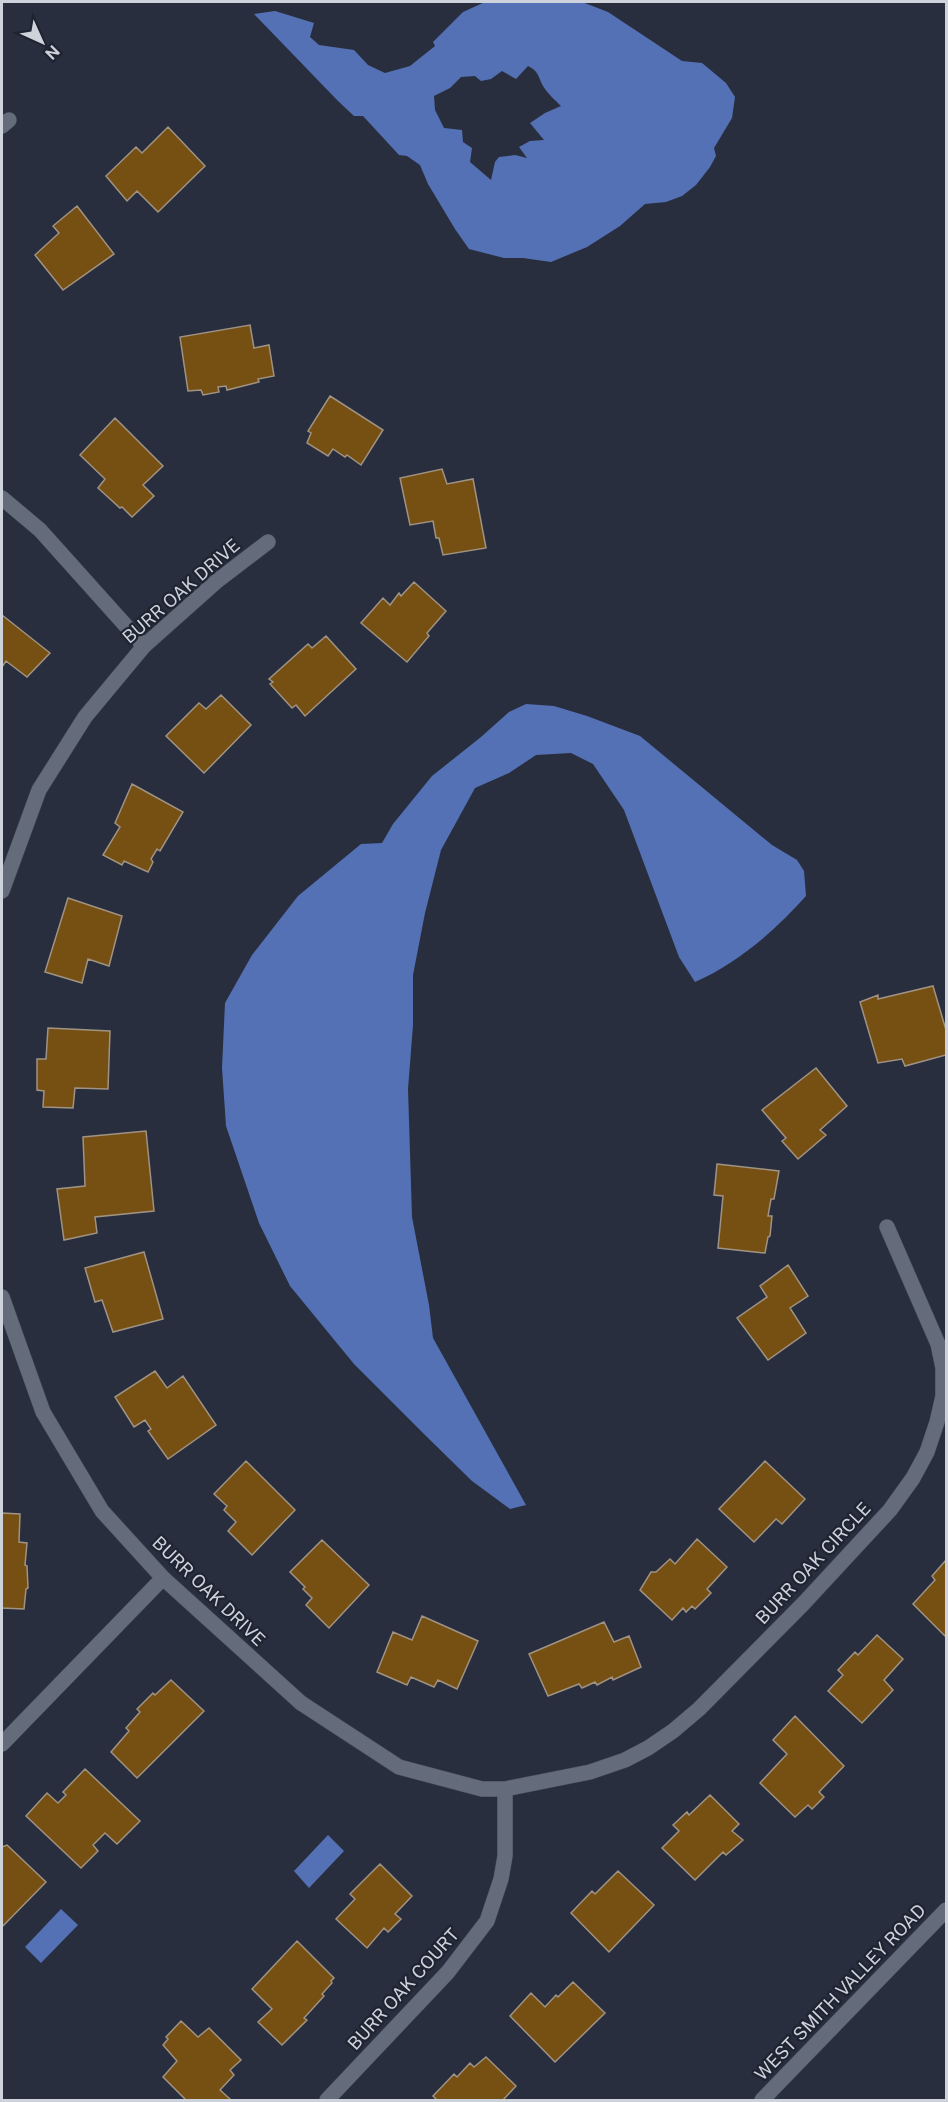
<svg xmlns="http://www.w3.org/2000/svg" width="948" height="2102" viewBox="0 0 948 2102" font-family="'Public Sans',sans-serif">
<style>
.water{fill:#5571b5;fill-rule:evenodd}
.building{fill:#764f13;stroke:#a09383;stroke-width:1.5}
.lines{fill:none;stroke-linecap:round;stroke-linejoin:round}
.minor-casing{stroke:#464b57;stroke-width:16}
.secondary-casing{stroke:#464b57;stroke-width:16}
.minor{stroke:#646c7c;stroke-width:15}
.secondary{stroke:#646c7c;stroke-width:15}
.labels{text-anchor:middle;dominant-baseline:central;stroke-width:4.5;stroke-linejoin:round;paint-order:stroke}
.street-label{font-size:18px;fill:#cdd2db;stroke:#1e2432}
</style>
<rect width="100%" height="100%" fill="#282e3d"/>
<path class="water" d="M485,2H582L608,12L682,61L702,63L726,83L735,97L732,118L714,148L716,156L710,167L696,185L682,196L666,202L645,204L620,226L587,247L551,262L523,258H504L469,249L455,229L428,184L420,165L407,156L399,155L363,116H354L338,101L254,14L275,11L314,23L310,37L319,45L354,50L368,65L385,73L410,66L435,46L433,42L463,12ZM528,66C539,71 538,77 543,86C547,93 555,100 561,106L545,113L530,123L544,140L530,141L519,147L527,158L515,155L499,157L495,162L491,180L470,162L472,148L463,142L462,130L444,128L435,110L434,96L450,88L461,77L475,76L481,81L491,79L502,71L516,79Z
M526,704L554,706L587,716L640,736L772,845L797,860L804,871L806,896C776,930 737,964 695,982L679,957L624,810L593,764L571,753L536,755L509,773L475,788L441,850L425,913L413,975V1025L408,1089L412,1217L429,1305L433,1338L526,1505L510,1509L472,1481L425,1435L354,1364L290,1286L259,1223L226,1126L222,1068L225,1003L252,955L298,896L361,844L382,843L393,824L432,776L481,737L509,712Z
M328,1835L344,1851L309,1888L294,1871Z
M61,1909L78,1925L41,1963L25,1947Z"/>
<path class="building" d="M168,127L205,166L158,212L137,191L127,201L106,176L136,147L142,153Z
M77,206L114,254L63,290L35,255L59,233L53,226Z
M250,325L254,348L269,345L274,376L258,379L259,382L227,390L226,386L218,387L219,392L203,395L201,390L188,391L180,337Z
M330,396L383,430L361,465L347,455L345,457L333,449L328,456L307,443L311,433L308,431Z
M115,418L163,466L143,485L154,496L132,517L122,507L120,508L98,488L105,479L80,455Z
M442,469L447,484L473,479L486,548L443,555L439,538H436L433,521L410,525L400,478Z
M414,582L446,611L427,633L429,636L407,662L361,623L383,598L390,605L399,593L401,596Z
M2,615L50,653L27,677L6,661L2,667Z
M326,636L356,669L305,716L296,705L292,708L270,684L273,682L269,679L308,644L312,648Z
M221,695L251,725L204,773L166,736L199,703L206,709Z
M132,784L183,812L160,851L157,849L151,859L153,862L148,872L124,861L122,865L103,855L120,827L115,823Z
M68,898L122,916L109,966L88,959L82,983L45,972Z
M933,986L946,1030V1055L905,1066L902,1059L878,1063L860,1002L878,995V999Z
M48,1028L110,1031L108,1089L75,1088L73,1108L43,1107L44,1091L37,1090V1059H46Z
M816,1068L847,1106L820,1130L826,1135L798,1159L782,1141L786,1138L762,1110Z
M146,1131L154,1211L95,1217L97,1233L64,1240L57,1189L85,1186L83,1137Z
M717,1164L779,1171L774,1199H771L768,1216H772L770,1236L768,1237L765,1253L718,1248L723,1196L714,1195Z
M144,1252L163,1319L113,1332L102,1300L95,1302L85,1268Z
M788,1265L808,1296L790,1308L806,1333L768,1360L737,1318L767,1297L760,1286Z
M155,1371L167,1388L183,1376L216,1425L168,1459L148,1431L151,1429L145,1420L134,1427L115,1397Z
M246,1461L295,1510L252,1555L228,1531L236,1522L224,1510L227,1506L214,1494Z
M765,1461L805,1499L782,1524L776,1519L754,1542L719,1509Z
M2,1513L20,1514L19,1542L27,1543L25,1565L27,1566L28,1588L26,1589L24,1609L2,1608Z
M697,1539L727,1567L707,1589L711,1593L695,1609L692,1606L686,1612L683,1608L672,1620L640,1590L651,1572H656L670,1559L675,1564Z
M322,1540L369,1585L329,1628L306,1605L312,1598L303,1589L305,1587L290,1572Z
M946,1560V1637L913,1604L935,1580L932,1576Z
M422,1616L478,1641L457,1689L438,1680L434,1687L411,1677L407,1685L377,1672L393,1632L412,1640Z
M604,1622L614,1642L629,1636L641,1667L613,1680L612,1677L597,1685L595,1682L582,1688L579,1684L548,1696L529,1654Z
M877,1635L903,1659L884,1680L893,1690L862,1723L828,1691L843,1675L838,1670L855,1652L858,1655Z
M171,1680L204,1711L137,1778L111,1752L129,1731L126,1728L140,1712L137,1709L153,1693L155,1695Z
M795,1716L844,1766L819,1792L824,1797L812,1809L808,1805L795,1817L760,1783L787,1754L773,1740Z
M85,1769L140,1821L117,1844L105,1833L93,1845L98,1851L81,1868L26,1816L47,1793L58,1803L66,1795L63,1792Z
M710,1795L739,1824L732,1831L743,1840L726,1855L723,1852L695,1880L662,1848L679,1831L673,1825L687,1812L689,1815Z
M7,1845L46,1882L2,1927V1847Z
M380,1864L412,1896L395,1914L401,1919L388,1932L384,1928L367,1948L336,1919L355,1899L350,1894Z
M618,1871L654,1905L609,1952L571,1913L592,1891L595,1894Z
M297,1941L334,1978L331,1981L332,1983L322,1994L324,1996L304,2018L307,2020L282,2045L258,2022L272,2009L252,1989Z
M573,1982L605,2013L555,2062L510,2016L531,1993L545,2007L556,1995L558,1997Z
M181,2021L198,2037L209,2028L241,2060L230,2070L234,2075L220,2090L230,2099L229,2100H186L163,2077L177,2061L163,2045L168,2039L166,2037Z
M486,2057L516,2086L503,2100H437L433,2096L454,2074L457,2077L470,2063L474,2067Z"/>
<g class="lines">
<defs>
<path id="minor" d="M2,126L9,120
M2,498L40,530L144,646
M2,891L39,790L85,717L144,646L217,581L268,542
M2,1297L43,1412L102,1511L163,1578L301,1703L399,1767L482,1789H505L590,1772L625,1760L648,1748L673,1731L699,1709L803,1604L890,1510L913,1478L927,1452L937,1422L943,1396V1368L938,1344L887,1227
M2,1744L163,1578
M327,2100L448,1972L487,1921L501,1879L505,1856V1789"/>
<path id="secondary" d="M762,2100L946,1910"/>
</defs>
<use href="#minor" class="minor-casing"/>
<use href="#secondary" class="secondary-casing"/>
<use href="#minor" class="minor"/>
<use href="#secondary" class="secondary"/>
</g>
<g class="labels">
<g class="street-label">
<text transform="translate(181 591) rotate(-41)">BURR OAK DRIVE</text>
<text transform="translate(813 1563) rotate(-47)">BURR OAK CIRCLE</text>
<text transform="translate(209 1591) rotate(44)">BURR OAK DRIVE</text>
<text transform="translate(403 1989) rotate(-48)">BURR OAK COURT</text>
<text transform="translate(840 1992) rotate(-46)">WEST SMITH VALLEY ROAD</text>
</g>
</g>
<rect width="948" height="2102" fill="none" stroke="#cdd2db" stroke-width="6"/>
<g transform="translate(42 42) rotate(135)" stroke="#1e2432" stroke-width="4.5" paint-order="stroke">
<path d="M0-4.5L10 22L0 15L-10 22Z" fill="#cdd2db"/>
<text y="-9" font-size="16" font-weight="bold" text-anchor="middle" fill="#cdd2db">N</text>
</g>
</svg>
